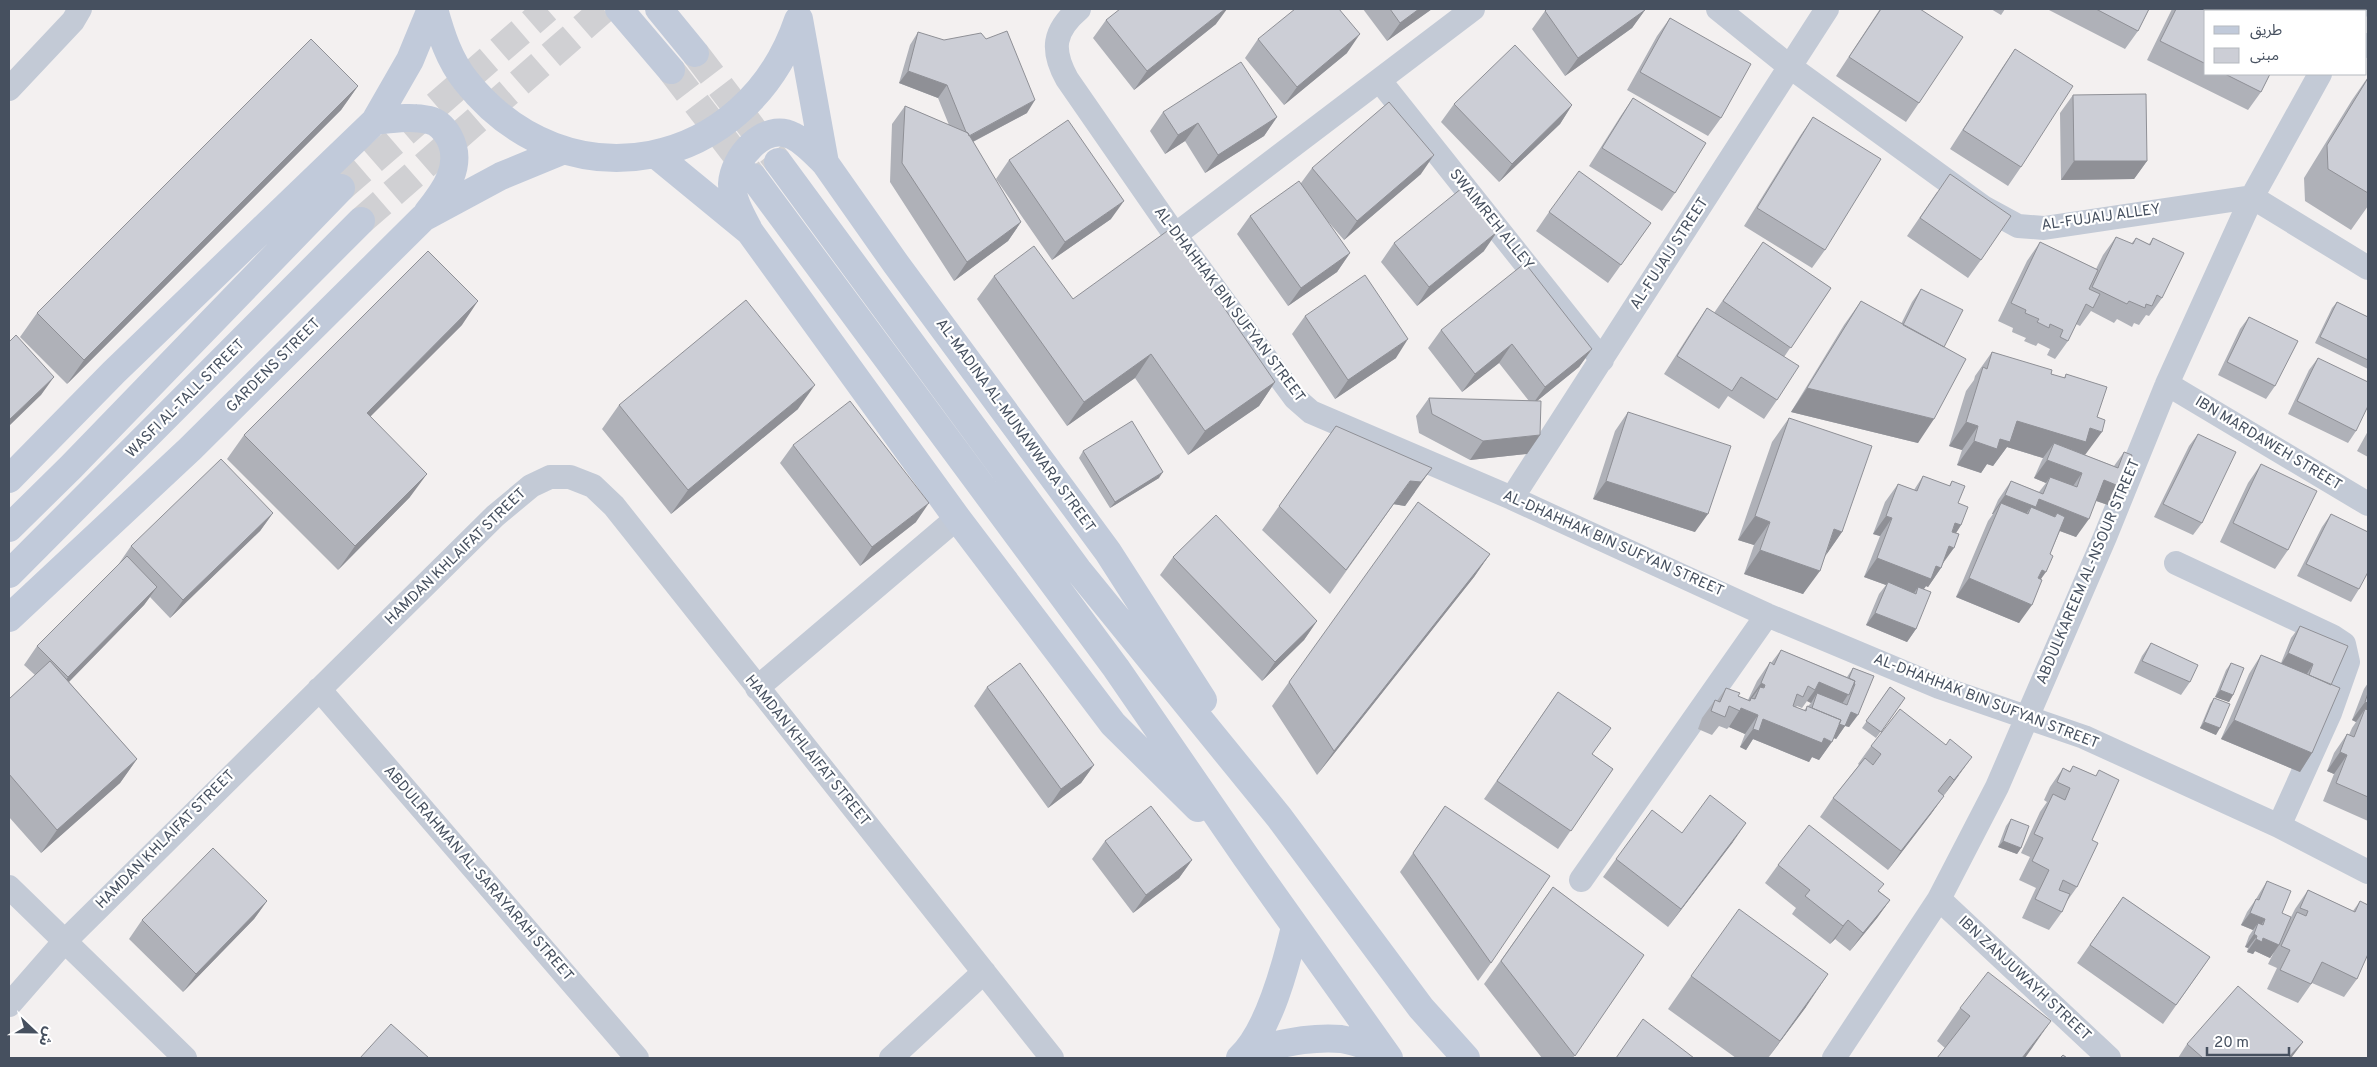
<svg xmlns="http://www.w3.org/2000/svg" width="2377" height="1067" viewBox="0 0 2377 1067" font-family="Overpass,'Noto Sans Arabic',sans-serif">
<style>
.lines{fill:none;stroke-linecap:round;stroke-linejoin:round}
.secondary-tunnel{stroke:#d0d0d3;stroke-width:28;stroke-dasharray:28 14;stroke-linecap:butt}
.street{stroke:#c3cad6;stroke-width:24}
.secondary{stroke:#c1cada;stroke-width:28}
.wall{fill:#afb1b8;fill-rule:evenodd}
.shaded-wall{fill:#8f9096}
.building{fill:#ccced6;stroke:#8f9096}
.labels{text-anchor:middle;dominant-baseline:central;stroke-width:4.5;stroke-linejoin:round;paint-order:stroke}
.street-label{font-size:15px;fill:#46505f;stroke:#fff}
</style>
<rect width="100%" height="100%" fill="#f3f0f0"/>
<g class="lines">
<path class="secondary-tunnel" d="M695,53L778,162
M671,70L753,177
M341,188L547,9
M361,221L604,9"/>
<path class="street" d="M1079,9C1053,31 1051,50 1067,79L1175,235L1295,398L1311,412L1512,498L1767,615L1939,687L2084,737L2279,826L2368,872
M1718,9L1789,66L1983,207L2018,226L2044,228L2252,197L2368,268
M2297,9L2302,11
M2356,11L2357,9
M2366,45L2368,46
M1380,81L1602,360
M9,89L73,21L80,9
M1175,235L1473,9
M2167,384L2368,504
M1512,498L1827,9
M2176,563L2332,636L2344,644L2348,662L2330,713L2279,826
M757,688L957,518
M319,689L637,1058
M1581,880L1767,615
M9,887L185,1058
M1939,899L2109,1058
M9,1005L64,942L495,516L531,486L550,477H570L593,486L614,506L1052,1058
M891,1058L984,972
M1834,1058L1939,899L1997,787L2105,537L2167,384L2252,197L2320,74"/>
<path class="secondary" d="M434,9C441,34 449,60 466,81C567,208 747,171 798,20
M619,9L671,70
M659,9L695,53
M799,19L825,163L896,264L1108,552L1203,700
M375,121C393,119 411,116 429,120C438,122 445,130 449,137C464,165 445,191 427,213
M655,154L750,232L957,518L1113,724L1198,808
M778,162L1078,570L1279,817L1421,1008L1466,1058
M753,177L1116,668L1246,857L1389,1058
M748,228C741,215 732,199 732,184C733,158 765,121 793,136C805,142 815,153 825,163
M9,479L114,372L375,121L410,60L431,9
M9,528L71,467L341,188
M9,574L361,221
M9,618L190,449L423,218L501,176L564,150
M1247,1051C1278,1045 1309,1036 1341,1039C1355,1041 1369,1047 1382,1051
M1240,1058C1269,1031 1286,965 1295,927"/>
</g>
<path class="wall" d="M1363,9H1432L1387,41Z
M1880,9H1920L1919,103L1906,122L1836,76Z
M1991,9H2005L2001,15Z
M2047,9H2149L2138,31L2125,49Z
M2172,9H2250L2206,11V74H2270L2261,92L2248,110L2147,60Z
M1645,10L1632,28L1565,76L1532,29L1545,11Z
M1670,18L1721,118L1708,136L1627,90L1657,36Z
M1106,20L1216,24L1134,90L1093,38Z
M918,32L1027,113L973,142L1021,222L1008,241L954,281L890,182L892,124L905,106L949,125L938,98L899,83L910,45Z
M1258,39L1347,53L1284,105L1245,58Z
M2015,49L2021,167L2008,186L1950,149L2002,68Z
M2368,77V206L2351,230L2305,201L2304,178L2352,100Z
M358,86L341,110L67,384L20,337L37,313Z
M2073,95L2147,161L2134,179L2061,180L2060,113Z
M1633,98L1675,193L1662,211L1589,166L1620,117Z
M1454,104L1572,105L1560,124L1499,182L1441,122Z
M1163,112L1277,117L1264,136L1205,173L1185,141L1165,154L1150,131Z
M1813,117L1825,250L1812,268L1744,226L1800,136Z
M1009,160L1111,219L1052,260L996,179Z
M1312,168L1421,174L1344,240L1324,217L1350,253L1337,272L1288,306L1237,234L1250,216L1301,183Z
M1937,192L1981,260L1968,278L1907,236Z
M1549,212L1651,223L1608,283L1536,231Z
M2116,237L2131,244L2136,238L2149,244L2153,238L2162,298L2149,316L2146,315L2139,325L2134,323L2132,327L2117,319L2114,323L2091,311L2080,326L2076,324L2068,341L2055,359L2047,355L2050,349L2038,343L2036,346L2024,341L2026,338L2012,332L2013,328L1998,321L2027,261L2040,242L2096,269L2103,255Z
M1763,242L1831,288L1784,357L1777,400L1764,419L1728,396L1719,409L1664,374L1694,327L1707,308L1714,313Z
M1394,243L1484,251L1417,306L1381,262Z
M994,276L1073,299L1275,382L1259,406L1188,455L1135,378L1067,426L977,299Z
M1921,289L1944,347L1918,443L1791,412L1844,325L1861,301L1901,324L1912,302Z
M2337,302L2368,317V369L2315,343L2332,308Z
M1305,316L1396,358L1335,399L1292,334Z
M2249,317L2275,386L2266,399L2218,375L2240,329Z
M462,325L370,416L410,497L338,570L227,459L244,435Z
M1441,330L1592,349L1579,367L1537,401L1540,435L1527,454L1470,460L1419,433L1416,416L1429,398L1529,401L1499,363L1462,392L1428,348Z
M1992,352L2051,374L2064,378L2066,374L2085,455L2114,466L2124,452L2108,505L2096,501L2076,537L2060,531L2050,554L2041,579L2019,623L1956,597L1988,521L1993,514H1992L1998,500L2011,481L2039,492L2046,483L2034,478L2041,462L2043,458L2007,447L1993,466L1987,464L1981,473L1957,465L1962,450L1949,446L1966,391L1974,380L1975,376Z
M2318,358L2356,431L2348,443L2288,414L2309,370Z
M619,405L798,409L671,514L602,429Z
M1628,412L1695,532L1593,499L1615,431Z
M1789,418L1842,532L1826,555L1803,594L1744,574L1754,545L1738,540L1772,442Z
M1336,426L1415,492L1405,506L1393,504L1330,594L1262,530Z
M2368,431V457L2357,451Z
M2198,434L2202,523L2193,535L2154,517L2189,446Z
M793,445L916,522L860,566L780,463Z
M1083,451L1159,478L1110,508L1079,458Z
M2261,464L2288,550L2275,569L2220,542L2248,483Z
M1923,476L1949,486L1952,481L1958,503L1961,525L1956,533L1941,568L1928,587L1926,586L1924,589L1916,629L1907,642L1866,625L1879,594L1886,585L1864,577L1880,536L1873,534L1885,502L1898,484L1914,490Z
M273,513L260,531L170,618L150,597L144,605L69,682L137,759L120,783L41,853L9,817V699L35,675L24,665L37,646L118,565L131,546Z
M2331,514L2359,589L2351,602L2297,576L2322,527Z
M1490,554L1474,577L1317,775L1272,706L1289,682Z
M1173,557L1317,621L1304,640L1262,681L1160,575Z
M2300,626L2331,685L2312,753L2300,772L2221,739L2249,674L2261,655L2281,663L2291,638Z
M2151,643L2190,682L2181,695L2134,673L2142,656Z
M1781,650L1847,677L1853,668L1874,676L1849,727L1845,726L1836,739L1834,738L1819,760L1812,757L1809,762L1753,739L1746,750L1740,747L1745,734L1729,727L1727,729L1719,726L1712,735L1698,729L1702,718L1715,700L1717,701L1726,688L1738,696L1748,700L1757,681L1770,662L1771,663ZM1807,701L1811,703L1804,710L1796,707L1797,706L1802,708Z
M2231,663L2233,695L2229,702L2215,697L2226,670Z
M2368,683V821L2323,801L2334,774L2327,771L2334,753L2347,734L2349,735L2352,728L2356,722L2352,720L2364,689Z
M987,687L1094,765L1081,783L1048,808L974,706Z
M1890,687L1905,698L1876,738L1862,728Z
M1558,692L1592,754L1613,769L1558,849L1484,799Z
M2214,698L2216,735L2200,728L2210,704Z
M1871,746L1959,775L1944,795L1931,814L1888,870L1820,817L1833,798L1859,765L1858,764Z
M2073,766L2096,776L2099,770L2092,840L2077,887L2065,904L2062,912L2049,930L2022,918L2036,888L2019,880L2030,857L2021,853L2040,812L2047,802L2044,800L2050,787L2063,768L2070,771Z
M1445,806L1491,963L1478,981L1400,872Z
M2011,819L2021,848L2017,854L1998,847L2006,826Z
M1682,833L1733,842L1668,927L1603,877L1616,859Z
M1105,841L1192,860L1179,878L1133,913L1092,859Z
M1778,865L1879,891L1890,900L1877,918L1850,951L1835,939L1830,944L1792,914L1796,908L1765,883Z
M2267,881L2282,913L2286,927L2295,909L2308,890L2353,911L2360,901L2357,979L2344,997L2312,983L2298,1003L2267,989L2277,968L2268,964L2274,952L2270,958L2255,951L2253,954L2247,952L2248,948L2245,947L2249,936L2253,930L2241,925L2247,912L2256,899L2259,894Z
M1553,887L1644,955L1573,1058H1542L1484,984Z
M2123,897L2210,957L2163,1024L2077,963Z
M267,901L254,919L183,992L129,939L142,920Z
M1691,976L1806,1007L1768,1058H1736L1668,1009Z
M1960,1008L2028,1054L1945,1048L1937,1041Z
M2303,1042L2291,1058H2178L2187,1044Z"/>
<path class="shaded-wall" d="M1225,9H1227L1216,24L1134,90L1147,71Z
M1419,9H1432L1387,41L1400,23Z
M1645,10L1632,28L1565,76L1578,58Z
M1360,34L1347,53L1284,105L1297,87Z
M908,71L947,85L938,98L899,83Z
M358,86L341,110L67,384L84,360Z
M1035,100L1027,113L959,149L968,137Z
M1572,105L1560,124L1499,182L1512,164Z
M1277,117L1264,136L1205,173L1218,155Z
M1198,123L1185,141L1165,154L1178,135Z
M1434,155L1421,174L1344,240L1357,221Z
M2074,161H2147L2134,179L2061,180Z
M1124,201L1111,219L1052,260L1065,242Z
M1021,222L1008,241L954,281L967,262Z
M1497,232L1484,251L1417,306L1429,287Z
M1350,253L1337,272L1288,306L1301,288Z
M478,301L462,325L350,437L367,413Z
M1408,339L1396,358L1335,399L1348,380Z
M1512,344L1499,363L1462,392L1475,374Z
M1592,349L1579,367L1532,405L1545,387Z
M1151,354L1135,378L1067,426L1084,402Z
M54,377L41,395L9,426V420Z
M1275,382L1259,406L1188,455L1205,431Z
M815,385L798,409L671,514L688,490Z
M1807,388L1934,419L1918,443L1791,412Z
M2017,421L2090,428L2102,432L2085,455L2054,443L2043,458L2007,447L1993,466L1987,464L1981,473L1957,465L1974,441L2000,439Z
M1966,422L1978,426L1962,450L1949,446Z
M1540,435L1527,454L1470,460L1483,441Z
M2047,460L2082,473L2069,492L2050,477L2046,483L2034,478Z
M1432,468L1405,506L1393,504L1330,594L1410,481Z
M1163,472L1159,478L1110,508L1115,502Z
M427,474L410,497L338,570L355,546Z
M2104,480L2121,487L2108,505L2091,499Z
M1606,481L1708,514L1695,532L1593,499Z
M2005,495L2039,499L2089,519L2076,537L2049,527L2055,517L2057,513L2048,526L2028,514L2031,507L2019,524L2001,503L1993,514H1992Z
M929,503L916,522L860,566L872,547Z
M273,513L260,531L170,618L183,600Z
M1755,516L1770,522L1754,545L1738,540Z
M1886,516L1892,518L1880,536L1873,534Z
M1955,523L1961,525L1949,544Z
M1834,529L1842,532L1826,555Z
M1949,546L1954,548L1941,566Z
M1760,550L1820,571L1803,594L1744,574Z
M1490,554L1474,577L1317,775L1334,751Z
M1877,558L1936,566L1941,568L1928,587L1926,586L1918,597L1916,594L1918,587L1913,595L1888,582L1886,585L1864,577Z
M2042,570L2046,572L2033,590Z
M1969,578L2032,605L2019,623L1956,597Z
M157,587L144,605L55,696L68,677Z
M1875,613L1916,629L1907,642L1866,625Z
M1317,621L1304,640L1262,681L1275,662Z
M2288,653L2313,664L2305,677L2280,666Z
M1848,681L1855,684L1836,713L1817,693L1811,703L1807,701L1815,690L1819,682Z
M1761,683L1765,685L1752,703L1760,687L1749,702L1751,698L1748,701Z
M2220,690L2233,695L2229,702L2215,697Z
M2365,702L2368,703V727L2365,709L2356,722L2352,720Z
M1741,708L1758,715L1745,734L1729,727Z
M1810,712L1845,726L1836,739L1801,725Z
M1851,712L1858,715L1849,727L1842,725Z
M1763,719L1824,738L1832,742L1819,760L1812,757L1809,762L1753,739L1746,750L1740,747L1753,729Z
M2234,720L2312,753L2300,772L2221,739Z
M2204,722L2220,728L2216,735L2200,728Z
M2340,752L2347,755L2334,774L2327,771Z
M1972,757L1959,775L1942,798L1954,780Z
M137,759L120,783L41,853L57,830Z
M1094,765L1081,783L1048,808L1061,789Z
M1944,796L1931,814L1888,870L1901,851Z
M1746,823L1733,842L1668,927L1681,909Z
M2003,841L2021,848L2017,854L1998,847Z
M1192,860L1179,878L1133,913L1146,895Z
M1890,900L1877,918L1850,951L1863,933Z
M267,901L254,919L183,992L196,974Z
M2250,913L2265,919L2257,932L2258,923L2253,930L2241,925Z
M1848,920L1835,939L1830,944L1843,926Z
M2254,934L2257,936L2248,948L2245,947Z
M2263,938L2279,945L2270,958L2255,951L2253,954L2247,952L2256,939Z
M1828,974L1806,1007L1768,1058L1780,1041Z
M2051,1021L2025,1058H2022Z
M2303,1042L2291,1058H2288Z"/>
<path class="building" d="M1120,9H1225L1147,71L1106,20Z
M1295,9H1339L1360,34L1297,87L1258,39Z
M1390,9H1419L1400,23Z
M1547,9H1645V10L1578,58L1545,11Z
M1881,9H1920L1963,37L1919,103L1849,57Z
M2096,9H2149L2138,31Z
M2176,9H2250L2255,11H2206V64L2160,41Z
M1670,18L1751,64L1721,118L1640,72Z
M1007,31L1035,100L969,136L968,133L966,132L947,85L908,71L918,32L944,40L981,33L986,39Z
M311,39L358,86L84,360L37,313Z
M1515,45L1572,105L1512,164L1454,104Z
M2015,49L2073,86L2021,167L1963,130Z
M1241,62L1277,117L1218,155L1198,123L1178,135L1163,112Z
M2225,74H2270L2261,92Z
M2368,78V193L2328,169L2327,145Z
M2146,94L2147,161H2074L2073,95Z
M1633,98L1706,143L1675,193L1602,148Z
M1389,102L1434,155L1357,221L1312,168Z
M905,106L968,133L1021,222L967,262L902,163Z
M1813,117L1881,159L1825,250L1757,208Z
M1068,120L1124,201L1065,242L1009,160Z
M1579,171L1651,223L1621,265L1549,212Z
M1950,174L2011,216L1981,260L1920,218Z
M1299,181L1350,253L1301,288L1250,216Z
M1462,188L1497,232L1429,287L1394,243Z
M1170,229L1275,382L1205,431L1151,354L1084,402L994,276L1034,246L1073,299Z
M2116,237L2133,244L2136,238L2150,245L2153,238L2184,253L2162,298L2157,295L2152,306L2146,304L2145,308L2129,301L2127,304L2092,287Z
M1763,242L1831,288L1791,348L1723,301Z
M2040,242L2098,270L2089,289L2100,294L2093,308L2086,304L2068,341L2060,337L2063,330L2050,324L2049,328L2037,322L2039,319L2025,313L2026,310L2011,303Z
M428,251L478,301L367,413L427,474L355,546L244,435Z
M1525,263L1592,349L1545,387L1512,344L1475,374L1441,330Z
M1365,275L1408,339L1348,380L1305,316Z
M1921,289L1963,310L1944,347L1903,325Z
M746,300L815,385L688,490L619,405Z
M1861,301L1966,359L1934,419L1807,388Z
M2337,302L2368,317V360L2320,337Z
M1707,308L1799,366L1777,400L1741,377L1732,391L1677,356Z
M2249,317L2298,341L2275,386L2227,362Z
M16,335L54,377L9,420V342Z
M1992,352L2052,370L2051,374L2065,378L2066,374L2107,387L2097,417L2105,420L2102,432L2090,428L2086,442L2017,421L2010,442L2000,439L1997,449L1974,441L1978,426L1966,422L1983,367L1987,369Z
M2318,358L2368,382V406L2356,431L2297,401Z
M1429,398L1541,401L1540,435L1483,441L1432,414Z
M850,401L929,503L872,547L793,445Z
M1628,412L1731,446L1708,514L1606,481Z
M1789,418L1872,446L1842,532L1834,529L1820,571L1760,550L1770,522L1755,516Z
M1132,421L1163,472L1115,502L1083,451Z
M1336,426L1432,468L1421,482L1410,481L1346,570L1279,506Z
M2198,434L2236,452L2202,523L2163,504Z
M2054,443L2118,468L2124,452L2132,455L2121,487L2104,480L2089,519L2039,499L2036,507L2005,495L2011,481L2043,494L2050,477L2077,487L2082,473L2047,460Z
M221,459L273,513L183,600L131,546Z
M2261,464L2317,491L2288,550L2233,523Z
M1923,476L1950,486L1952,481L1965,486L1958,503L1968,507L1961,525L1955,523L1952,532L1959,534L1954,548L1949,546L1941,568L1936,566L1931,579L1877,558L1892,518L1886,516L1898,484L1917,491Z
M1418,502L1490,554L1334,751L1289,682Z
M2001,503L2028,514L2031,507L2055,517L2057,513L2065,517L2050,554L2053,556L2046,572L2042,570L2038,578L2042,580L2032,605L1969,578Z
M2331,514L2368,532V572L2359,589L2306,564Z
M1216,515L1317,621L1275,662L1173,557Z
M127,556L157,587L68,677L37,646Z
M1888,582L1916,594L1918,587L1931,592L1916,629L1875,613Z
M2300,626L2348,646L2331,685L2309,675L2313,664L2288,653Z
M2151,643L2198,665L2190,682L2142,661Z
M1781,650L1855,681L1849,695L1819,682L1815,690L1808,686L1803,697L1797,694L1793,706L1806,711L1807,706L1841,720L1832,742L1824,738L1822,743L1763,719L1759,731L1753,729L1758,715L1741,708L1740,711L1729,706L1725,717L1711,711L1715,700L1720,702L1726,688L1740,693L1738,696L1750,701L1751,698L1755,699L1760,687L1764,688L1765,685L1761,683L1770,662L1774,665Z
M2261,655L2340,688L2312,753L2234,720Z
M50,661L137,759L57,830L9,774V699Z
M1020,663L1094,765L1061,789L987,687Z
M2231,663L2244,668L2233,695L2220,690Z
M1853,668L1874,676L1858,715L1851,712L1845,726L1839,724L1841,720L1812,708L1817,693L1847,705L1855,684L1854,683L1855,681L1849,678Z
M1890,687L1905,698L1881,732L1866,721Z
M1558,692L1611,728L1592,754L1613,769L1571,831L1497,781Z
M2368,693V703L2365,702Z
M2214,698L2230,704L2220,728L2204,722Z
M1900,709L1946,745L1950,739L1972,757L1954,780L1950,776L1938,791L1944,796L1901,851L1833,798L1865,758L1873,765L1881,754L1871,746Z
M2365,709L2368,710V797L2336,783L2347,755L2340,752L2347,734L2354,737Z
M2073,766L2096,776L2099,770L2119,780L2092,840L2098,843L2077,887L2063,880L2059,890L2070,894L2062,912L2035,899L2049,870L2032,861L2043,838L2034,834L2053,794L2065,800L2070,788L2057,782L2063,768L2070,772Z
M1710,795L1746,823L1681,909L1616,859L1652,810L1682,833Z
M1151,806L1192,860L1146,895L1105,841Z
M1445,806L1550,876L1491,963L1413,853Z
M2011,819L2029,826L2021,848L2003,841Z
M1809,825L1884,884L1878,891L1890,900L1863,933L1848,920L1843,926L1805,896L1810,890L1778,865Z
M213,848L267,901L196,974L142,920Z
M2267,881L2291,891L2282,913L2291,917L2279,945L2263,938L2262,942L2256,939L2257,936L2254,934L2258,923L2263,925L2265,919L2250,913L2256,899L2259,900Z
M1553,887L1644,955L1575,1056L1501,961Z
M2308,890L2355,912L2360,901L2368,905V954L2357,979L2322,962L2311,984L2280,970L2290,950L2281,946L2297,912L2306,916L2308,911L2300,908Z
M2123,897L2210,957L2176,1005L2090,945Z
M1739,909L1828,974L1780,1041L1691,976Z
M1988,972L2051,1021L2022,1058H1937L1970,1016L1960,1008Z
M2238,986L2303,1042L2288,1058H2203L2187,1044Z
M1643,1019L1694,1058H1616Z
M391,1024L429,1058H360Z
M2063,1055L2067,1058H2060Z"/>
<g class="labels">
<g class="street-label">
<text transform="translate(2101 218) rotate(-8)">AL-FUJAIJ ALLEY</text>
<text transform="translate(1491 220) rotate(51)">SWAIMREH ALLEY</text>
<text transform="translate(1670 254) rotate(-57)">AL-FUJAIJ STREET</text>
<text transform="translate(1229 305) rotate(53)">AL-DHAHHAK BIN SUFYAN STREET</text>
<text transform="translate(274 366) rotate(-45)">GARDENS STREET</text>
<text transform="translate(186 399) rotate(-45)">WASFI AL-TALL STREET</text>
<text transform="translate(1015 426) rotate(54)">AL-MADINA AL-MUNAWWARA STREET</text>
<text transform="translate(2268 444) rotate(31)">IBN MARDAWEH STREET</text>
<text transform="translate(1613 544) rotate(24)">AL-DHAHHAK BIN SUFYAN STREET</text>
<text transform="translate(456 557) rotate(-44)">HAMDAN KHLAIFAT STREET</text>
<text transform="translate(2089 572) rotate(-67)">ABDULKAREEM AL-NSOUR STREET</text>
<text transform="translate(1986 702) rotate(21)">AL-DHAHHAK BIN SUFYAN STREET</text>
<text transform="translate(807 751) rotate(51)">HAMDAN KHLAIFAT STREET</text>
<text transform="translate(166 840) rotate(-45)">HAMDAN KHLAIFAT STREET</text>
<text transform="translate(478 874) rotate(49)">ABDULRAHMAN AL-SARAYARAH STREET</text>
<text transform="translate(2024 979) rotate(43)">IBN ZANJUWAYH STREET</text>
</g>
</g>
<rect width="2377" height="1067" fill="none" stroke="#46505f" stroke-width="20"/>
<rect x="2204" y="10" width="162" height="65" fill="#ffffff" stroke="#b5b9bf"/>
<rect x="2214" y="26" width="25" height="8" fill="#c1cada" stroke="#b5b9bf"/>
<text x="2250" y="35" font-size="15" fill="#46505f">طريق</text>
<rect x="2214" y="48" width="25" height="15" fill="#ccced6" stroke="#b5b9bf"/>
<text x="2250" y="60" font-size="15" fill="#46505f">مبنى</text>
<g transform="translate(35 1032) rotate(112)" stroke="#ffffff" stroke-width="4" paint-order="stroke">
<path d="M0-4L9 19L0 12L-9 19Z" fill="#46505f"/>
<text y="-8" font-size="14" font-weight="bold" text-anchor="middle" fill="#46505f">ش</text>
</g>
<path d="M2207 1047v8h82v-8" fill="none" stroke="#46505f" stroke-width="2.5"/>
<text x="2214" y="1047" font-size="15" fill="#46505f" stroke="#ffffff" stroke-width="4" paint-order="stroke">20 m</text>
</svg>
